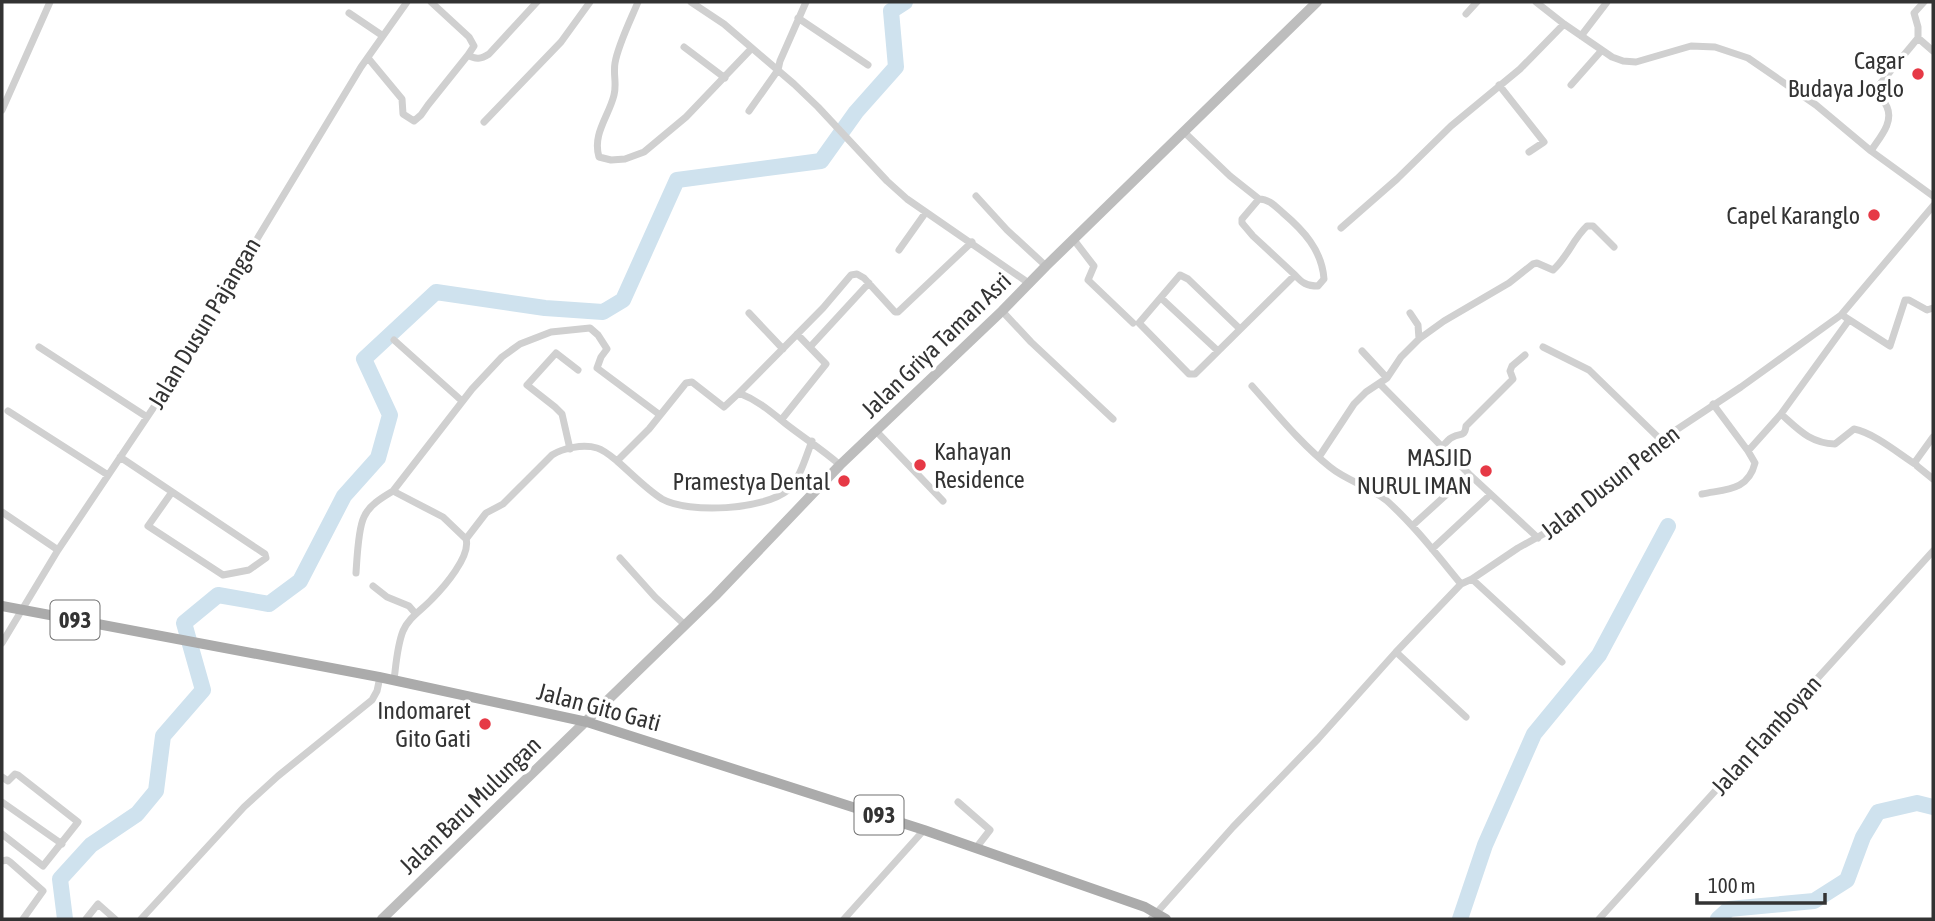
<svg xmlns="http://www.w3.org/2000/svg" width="1935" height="921" viewBox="0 0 1935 921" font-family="'Asap Condensed',sans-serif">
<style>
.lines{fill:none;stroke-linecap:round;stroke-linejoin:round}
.river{stroke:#cfe2ee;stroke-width:16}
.street{stroke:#d0d0d0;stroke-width:7}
.secondary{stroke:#bdbdbd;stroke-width:10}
.primary{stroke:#ababab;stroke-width:10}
.poi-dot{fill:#e63946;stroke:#fff;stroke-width:2.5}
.labels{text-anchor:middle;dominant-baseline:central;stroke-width:7;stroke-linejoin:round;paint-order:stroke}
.shield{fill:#fff;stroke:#707070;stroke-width:2}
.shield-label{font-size:23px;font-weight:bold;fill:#333}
.poi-label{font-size:24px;fill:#333;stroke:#fff;text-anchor:end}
.street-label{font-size:24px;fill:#333;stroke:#fff}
</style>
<rect width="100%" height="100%" fill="#fff"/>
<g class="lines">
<path class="river" d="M65,919L60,879L91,845L137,814L156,791L163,736L203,690L184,623L218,595L269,604L300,581L344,496L378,458L390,415L364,359L436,292L545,308L603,312L623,300L677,180L821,161L856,112L896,67L891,11L905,2
M1460,919L1485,845L1534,734L1599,655L1668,526
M1718,919L1729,909L1814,901L1847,880L1863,837L1878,812L1917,803L1933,807"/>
<path class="street" d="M431,2L469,37L474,46L468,55C476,60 481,59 489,54L537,2
M638,2C631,19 618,45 615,63C613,74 617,84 614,95C609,116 592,134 599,157L611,160L625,159L644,152L686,117L752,48
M691,2L724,24L794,84L818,107L887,181L907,199L1030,284
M1536,2L1564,24L1612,57L1623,61L1636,62L1691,46L1715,47L1748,58L1816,105L1871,151L1933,196
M349,13L383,36
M1466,14L1477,2
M798,18L868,65
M1581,36L1607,2
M1918,38L1933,51
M684,47L725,78
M368,58L402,99L403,114L414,121L421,115L428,105L468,55
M1499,85L1544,142L1529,152
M1571,85L1602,50
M2,110L50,2
M749,111L778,70L780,61L806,2
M484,122L561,42L590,2
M1184,132L1230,176L1259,199L1242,219V223L1253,236L1295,275L1195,374H1189L1139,323L1180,275L1188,279L1239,328
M1871,151C1879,138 1894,123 1887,107C1883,99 1879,94 1879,85L1918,38V27L1914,13L1924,2
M976,196L1007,230L1046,266
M1259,199C1269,199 1275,206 1283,213C1303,230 1322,250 1324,279L1318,286C1307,286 1302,283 1295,275
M1341,228L1397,179L1451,126L1520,69L1564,24
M1074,240L1094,266L1088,280L1133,323
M899,250L926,212
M1161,298L1218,351
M1002,311L1031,342L1113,419
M749,313L783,349
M1410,313L1418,325L1419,339
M1845,317L1890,346L1905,300H1909L1927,310L1933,308
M394,340L462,401
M39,347L147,417
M810,347L869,283
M1543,347L1589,370L1661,440
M1362,351L1387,378
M1380,384L1469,474L1538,538
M1252,386C1277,414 1301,444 1330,467C1347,481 1369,486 1386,500C1414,525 1437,555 1461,584
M739,393L823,308L851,275L857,274L864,278L895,312H898L972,242
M8,411L108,475
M1781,414C1799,430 1810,443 1835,444L1854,429C1874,433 1898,453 1915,464
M782,419L826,364L797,334
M877,432L943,501
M1933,437L1915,462L1917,466L1933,479
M1442,447C1445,444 1449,438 1453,437C1460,433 1465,437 1466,426L1513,379L1510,371L1512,366L1525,355
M570,449L562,414L555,407L527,385L556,353L578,370
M1748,451L1781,414L1849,320
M120,457L265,554L266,558L249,570L223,575L148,526L172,492
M1319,457L1354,404L1366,392L1387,378L1401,357L1419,339L1444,321L1509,283L1533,264L1537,263L1553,270C1567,258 1573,239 1587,226H1593L1614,247
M617,461C631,473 646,489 662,499C689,514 764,510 788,490C800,479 806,456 812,441
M393,491L443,517L466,539
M1702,494C1726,489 1748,491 1755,463L1748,451L1713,404
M2,512L58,550
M1412,526L1469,474
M1432,549L1490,495
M620,558L655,597L685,625
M356,573C357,559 358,529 364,517C369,505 383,497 393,491L472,389L502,357L520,344L551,332L590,328L598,335L607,349L601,357L597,368L660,415
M1472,579L1562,662
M373,586L387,597L409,606L415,613
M2,643L58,550L170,383L361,67L407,2
M1396,652L1466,717
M394,680C396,665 397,646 403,631C409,617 422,610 432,599C444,587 471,556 466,539L486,513L503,504L552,455C563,448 583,444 597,448C604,450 611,456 617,461L649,429L686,383L692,382L724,407L739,393C759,401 770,411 786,424C804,438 823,450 840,465
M2,777L8,781L15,774L18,775L78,822L43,866L2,834
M2,802L62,844
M958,802L990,830L976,848
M2,861L7,860L10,862L43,891L23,919
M86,919L98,904L115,919
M141,919L244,807L278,776L372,700L377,691L380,677
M844,919L924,830
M1151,919L1233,827L1318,739L1396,652L1461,584L1472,579L1518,548L1565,522L1600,488L1661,440L1741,387L1841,315L1933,206
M1599,919L1933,551"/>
<path class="secondary" d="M382,919L715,596L840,465L1002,311L1046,266L1317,2"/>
<path class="primary" d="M2,606L379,677L587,722L924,830L1145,907L1166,919"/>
</g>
<g class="poi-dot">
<circle cx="1918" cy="74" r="7"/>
<circle cx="1874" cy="215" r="7"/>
<circle cx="920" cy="465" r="7"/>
<circle cx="1486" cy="471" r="7"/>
<circle cx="844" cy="481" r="7"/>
<circle cx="485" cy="724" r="7"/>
</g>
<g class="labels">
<g class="shield">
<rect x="50.5" y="600.5" width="49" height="39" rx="5"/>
<rect x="854.5" y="795.5" width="49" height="39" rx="5"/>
</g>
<g class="shield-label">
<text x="75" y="620">093</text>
<text x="879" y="815">093</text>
</g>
<g class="poi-label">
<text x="1904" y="60">Cagar<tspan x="1904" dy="28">Budaya Joglo</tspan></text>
<text x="1860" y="215">Capel Karanglo</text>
<text x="934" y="451" text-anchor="start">Kahayan<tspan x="934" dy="28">Residence</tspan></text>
<text x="1472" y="457">MASJID<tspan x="1472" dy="28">NURUL IMAN</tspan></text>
<text x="830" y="481">Pramestya Dental</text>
<text x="471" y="710">Indomaret<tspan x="471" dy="28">Gito Gati</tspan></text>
</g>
<g class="street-label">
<text transform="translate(204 323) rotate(-59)">Jalan Dusun Pajangan</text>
<text transform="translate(936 345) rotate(-44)">Jalan Griya Taman Asri</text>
<text transform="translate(1610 482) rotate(-38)">Jalan Dusun Penen</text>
<text transform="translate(599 707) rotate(15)">Jalan Gito Gati</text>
<text transform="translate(1766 735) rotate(-48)">Jalan Flamboyan</text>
<text transform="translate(470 805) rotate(-44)">Jalan Baru Mulungan</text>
</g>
</g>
<rect width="1935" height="921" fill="none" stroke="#333333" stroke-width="7"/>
<path d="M1697 893v10h128v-10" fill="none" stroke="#333333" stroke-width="3.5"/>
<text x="1708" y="893" font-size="21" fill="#333333" stroke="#ffffff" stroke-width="5" paint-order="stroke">100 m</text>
</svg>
